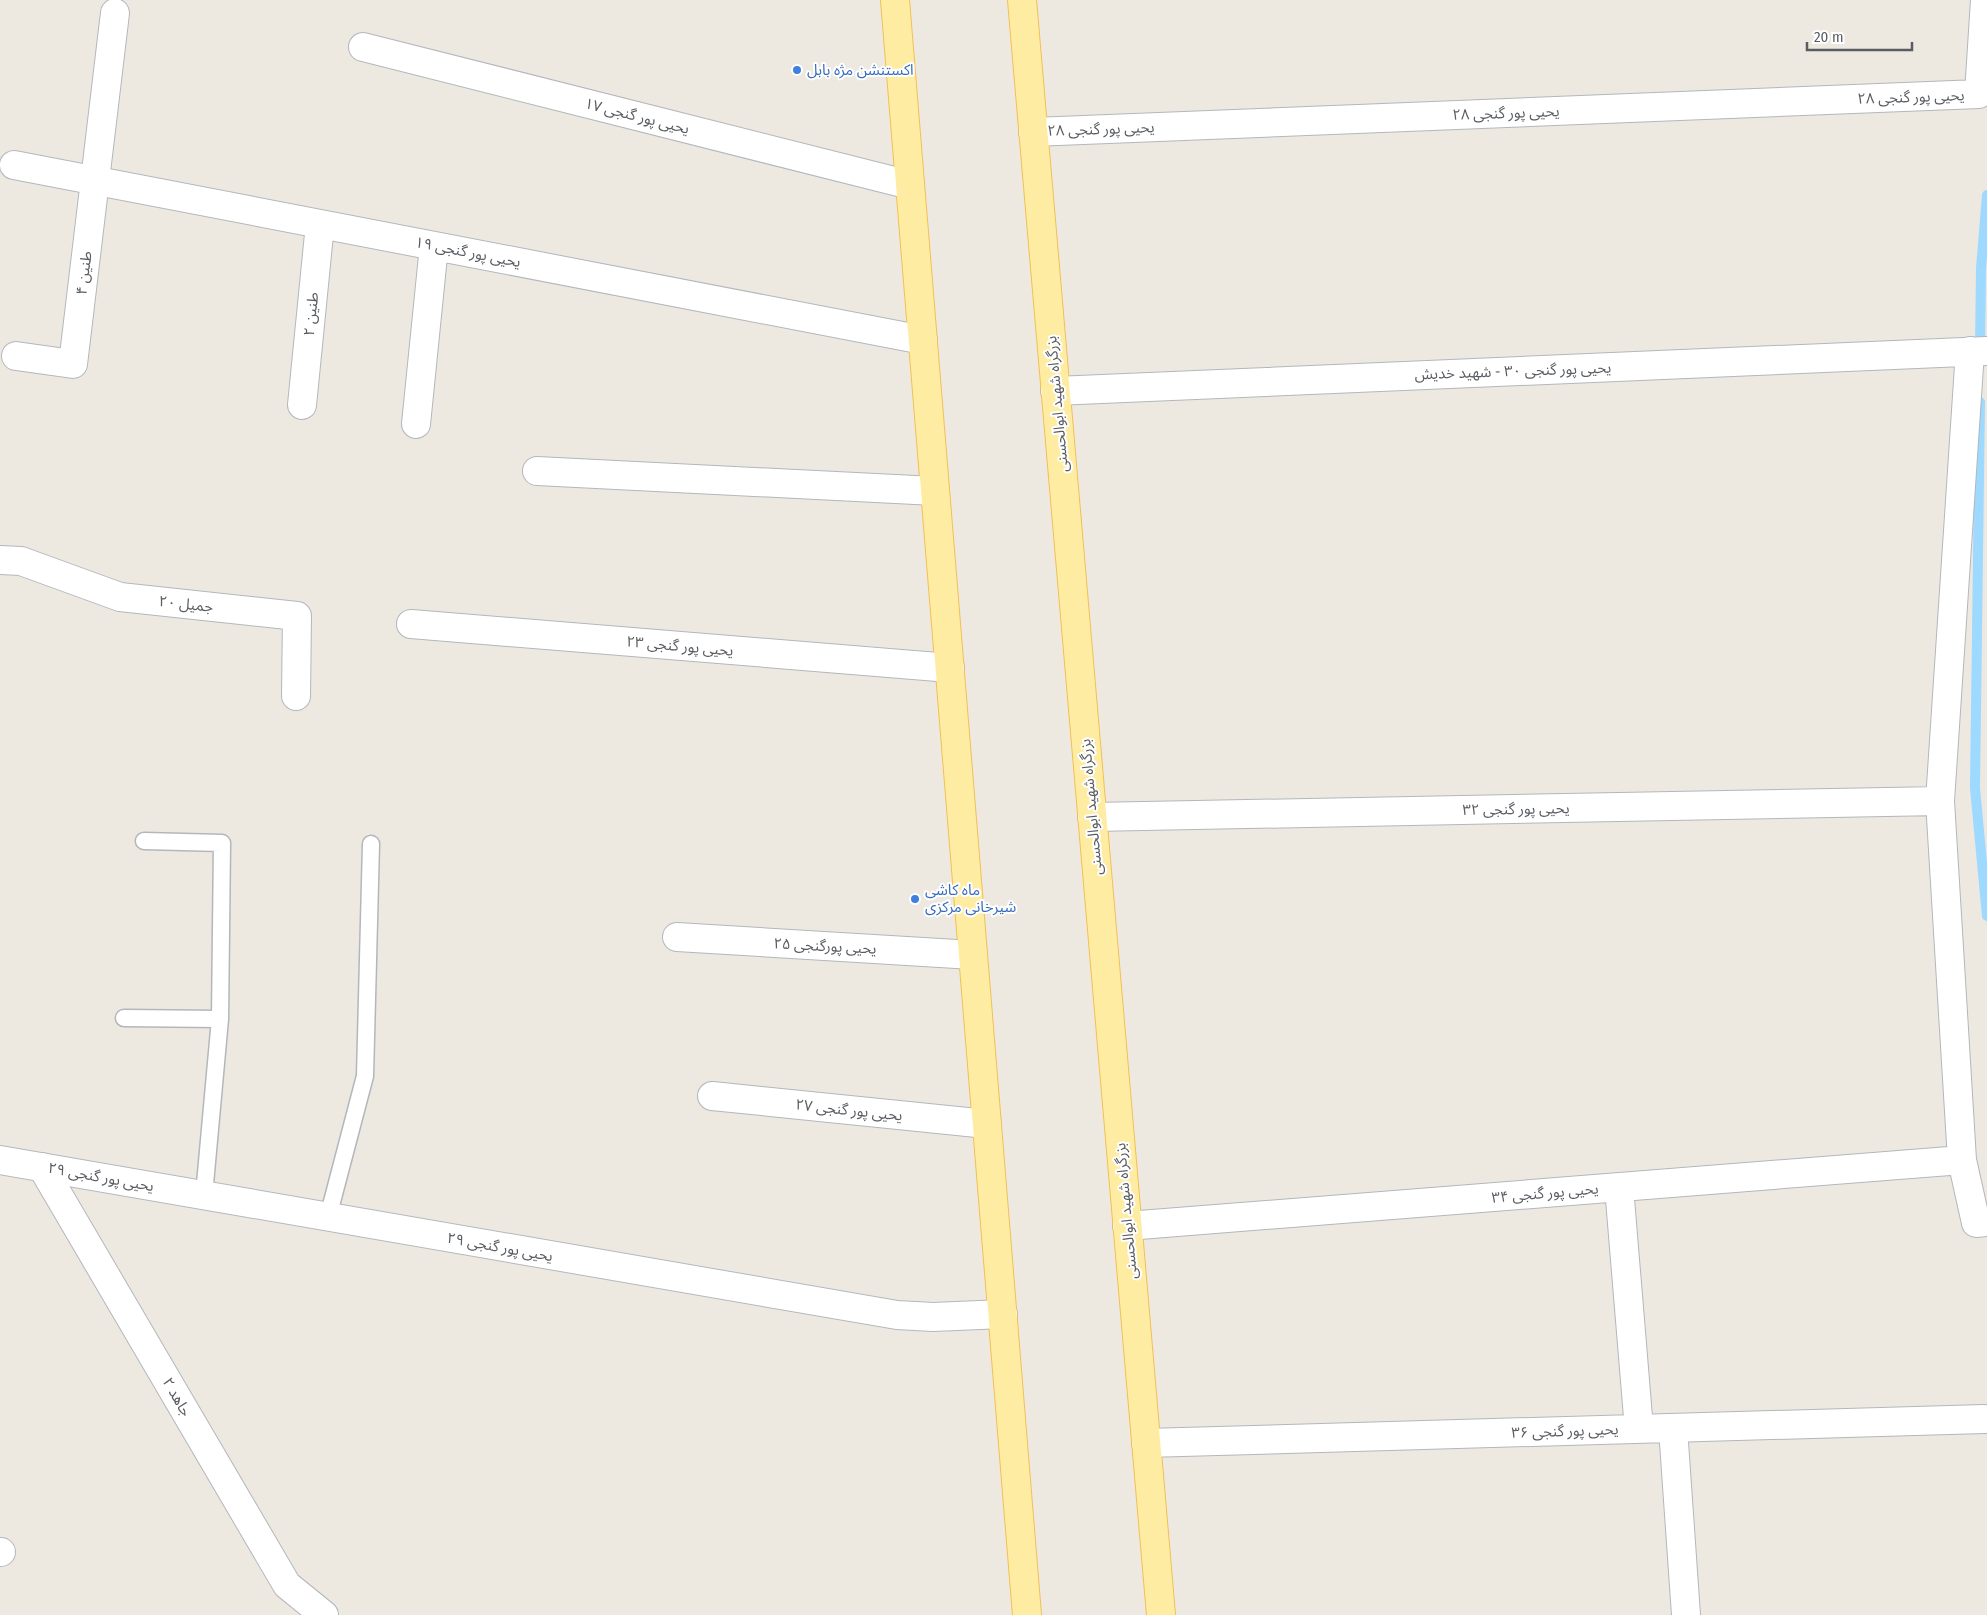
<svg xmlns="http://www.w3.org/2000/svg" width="1987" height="1615" viewBox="0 0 1987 1615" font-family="'Fira Sans Condensed','Noto Sans Arabic',sans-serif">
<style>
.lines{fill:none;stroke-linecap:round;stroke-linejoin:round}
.stream{stroke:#9ed9ff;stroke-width:10}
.service-casing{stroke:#b3b7bc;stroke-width:19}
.minor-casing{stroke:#b3b7bc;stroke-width:30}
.secondary-casing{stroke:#b4b8be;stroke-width:30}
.primary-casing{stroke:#f3bf53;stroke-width:30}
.service{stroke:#fff;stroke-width:16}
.minor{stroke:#fff;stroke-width:28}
.secondary{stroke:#fff;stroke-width:28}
.primary{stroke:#ffeca3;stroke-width:28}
.shop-dot{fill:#3f7fe0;stroke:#fff;stroke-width:2}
.labels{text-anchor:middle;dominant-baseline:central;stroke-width:4;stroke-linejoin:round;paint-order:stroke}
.shop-label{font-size:15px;fill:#366cbe;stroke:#fff;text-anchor:start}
.street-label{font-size:15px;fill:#595d62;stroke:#fff}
</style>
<rect width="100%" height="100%" fill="#ede9e0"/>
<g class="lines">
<path class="stream" d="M1980,350L1981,268L1987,195
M1980,402L1975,788L1987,916"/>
<defs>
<path id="service" d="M144,841L222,843L220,1019L204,1195
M124,1018L220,1019
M328,1217L365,1076L371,844"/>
<path id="minor" d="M363,47L910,185
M1033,132L1979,94L1985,0
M14,165L923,340
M1970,351L1940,801L1962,1160L1976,1223L1987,1222
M16,356L73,364L115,13
M1055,391L1987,351
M302,405L320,224
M416,424L434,246
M537,471L935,491
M0,560L21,561L120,597L297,616L296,696
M411,624L950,668
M1092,817L1940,801
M677,937L973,955
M712,1096L987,1124
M42,1167L287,1585L324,1615
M1619,1187L1639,1429
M1127,1226L1962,1160
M1673,1428L1686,1615
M1146,1443L1984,1419
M0,1552H1"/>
<path id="secondary" d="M0,1160L897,1315L933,1317L1003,1314"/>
<path id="primary" d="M895,0L1027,1615
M1022,0L1161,1615"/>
</defs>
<use href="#service" class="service-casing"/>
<use href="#minor" class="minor-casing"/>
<use href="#secondary" class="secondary-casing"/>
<use href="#primary" class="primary-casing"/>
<use href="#service" class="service"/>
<use href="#minor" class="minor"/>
<use href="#secondary" class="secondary"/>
<use href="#primary" class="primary"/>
</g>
<g class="shop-dot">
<circle cx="797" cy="70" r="5"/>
<circle cx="915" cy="899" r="5"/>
</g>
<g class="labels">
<g class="shop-label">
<text x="807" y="70">اکستنشن مژه بابل</text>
<text x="925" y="890">ماه کاشی<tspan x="925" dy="17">شیرخانی مرکزی</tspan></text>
</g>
<g class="street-label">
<text transform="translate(1911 97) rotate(-2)">یحیی پور گنجی ۲۸</text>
<text transform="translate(1506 113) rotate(-2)">یحیی پور گنجی ۲۸</text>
<text transform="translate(637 116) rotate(14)">یحیی پور گنجی ۱۷</text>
<text transform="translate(1101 129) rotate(-2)">یحیی پور گنجی ۲۸</text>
<text transform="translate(468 252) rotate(11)">یحیی پور گنجی ۱۹</text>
<text transform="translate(84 273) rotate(-83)">طنین ۴</text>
<text transform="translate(311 314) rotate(-84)">طنین ۲</text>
<text transform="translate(1513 371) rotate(-2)">یحیی پور گنجی ۳۰ - شهید خدیش</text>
<text transform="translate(1057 404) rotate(-95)">بزرگراه شهید ابوالحسنی</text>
<text transform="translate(186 604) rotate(6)">جمیل ۲۰</text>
<text transform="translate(680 646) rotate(5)">یحیی پور گنجی ۲۳</text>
<text transform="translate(1091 807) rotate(-95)">بزرگراه شهید ابوالحسنی</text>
<text transform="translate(1516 809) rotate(-1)">یحیی پور گنجی ۳۲</text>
<text transform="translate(825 946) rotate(3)">یحیی پورگنجی ۲۵</text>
<text transform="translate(849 1110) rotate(6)">یحیی پور گنجی ۲۷</text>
<text transform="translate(101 1177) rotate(10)">یحیی پور گنجی ۲۹</text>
<text transform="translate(1545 1193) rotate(-5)">یحیی پور گنجی ۳۴</text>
<text transform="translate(1126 1211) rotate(-95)">بزرگراه شهید ابوالحسنی</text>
<text transform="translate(500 1247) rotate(10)">یحیی پور گنجی ۲۹</text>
<text transform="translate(177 1397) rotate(60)">جاهد ۲</text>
<text transform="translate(1565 1431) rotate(-2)">یحیی پور گنجی ۳۶</text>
</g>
</g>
<path d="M1807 42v8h105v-8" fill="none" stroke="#595d62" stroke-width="2.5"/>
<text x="1814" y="42" font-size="15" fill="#595d62" stroke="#ffffff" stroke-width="4" paint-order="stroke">20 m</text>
</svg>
